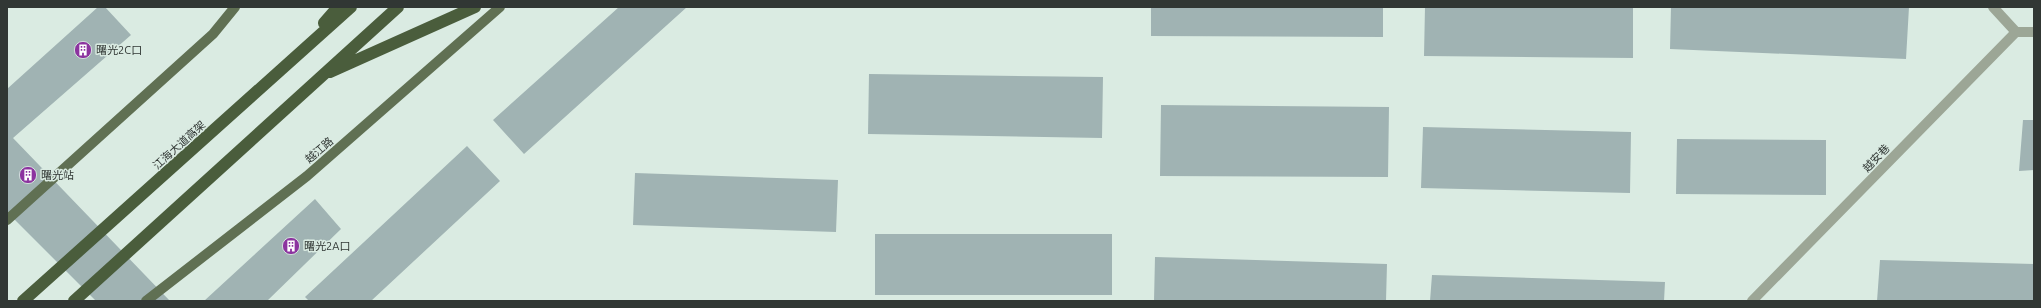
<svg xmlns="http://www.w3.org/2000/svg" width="2041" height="308" viewBox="0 0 2041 308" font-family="Ubuntu,'Noto Sans SC',sans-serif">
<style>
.building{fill:#a0b3b3}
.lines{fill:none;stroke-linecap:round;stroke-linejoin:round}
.minor{stroke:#9ca696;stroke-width:10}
.major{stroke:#607053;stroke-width:10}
.highway{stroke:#4a5d3c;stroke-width:12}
.labels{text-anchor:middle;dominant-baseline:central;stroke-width:3;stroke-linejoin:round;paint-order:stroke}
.poi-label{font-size:11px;fill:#313734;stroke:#daebe2;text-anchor:start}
.street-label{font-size:11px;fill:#313734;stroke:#daebe2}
</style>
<rect width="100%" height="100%" fill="#daebe2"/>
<path class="building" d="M98,7H105L131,35L13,138L170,301H96L7,212V89Z
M619,7H687L524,154L493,120Z
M1151,7H1383V37L1151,36Z
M1425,7H1633V58L1424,56Z
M1671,7H1909L1906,59L1670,49Z
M869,74L1103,77L1102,138L868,134Z
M1161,105L1389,107L1388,177L1160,176Z
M2023,120H2034V170L2019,171Z
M1423,127L1631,132L1630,193L1421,188Z
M1677,139L1826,140V195L1676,194Z
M467,146L500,181L371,301H309L305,297Z
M635,173L838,180L836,232L633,225Z
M315,199L341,229L267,301H204Z
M875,234H1112V295H875Z
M1155,257L1387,264L1386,301H1154Z
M1880,260L2034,264V301H1877Z
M1432,275L1665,282L1664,301H1430Z"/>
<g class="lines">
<path class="minor" d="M1993,7L2016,32H2034
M1752,301L2016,32"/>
<path class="major" d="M7,220L213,34L235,7
M146,301L307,176L500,7"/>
<path class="highway" d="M324,23L338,7
M330,72L475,7
M23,301L351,7
M74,301L398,7"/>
</g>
<defs>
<symbol id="building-disc" viewBox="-11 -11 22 22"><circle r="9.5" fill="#8c339f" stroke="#daebe2"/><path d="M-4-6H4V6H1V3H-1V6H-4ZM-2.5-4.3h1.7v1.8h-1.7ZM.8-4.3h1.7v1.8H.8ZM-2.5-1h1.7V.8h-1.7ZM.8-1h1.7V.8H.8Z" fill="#fff"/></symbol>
</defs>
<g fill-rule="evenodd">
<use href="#building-disc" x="73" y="40" width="20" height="20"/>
<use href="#building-disc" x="18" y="165" width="20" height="20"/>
<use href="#building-disc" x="281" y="236" width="20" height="20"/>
</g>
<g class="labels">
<g class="poi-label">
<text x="96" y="50">曙光2C口</text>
<text x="41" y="175">曙光站</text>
<text x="304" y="246">曙光2A口</text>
</g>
<g class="street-label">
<text transform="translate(179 145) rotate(-42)">江海大道高架</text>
<text transform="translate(319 150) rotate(-41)">越江路</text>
<text transform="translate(1876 158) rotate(-46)">越安巷</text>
</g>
</g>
<rect width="2041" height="308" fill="none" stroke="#313734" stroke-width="16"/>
</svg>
